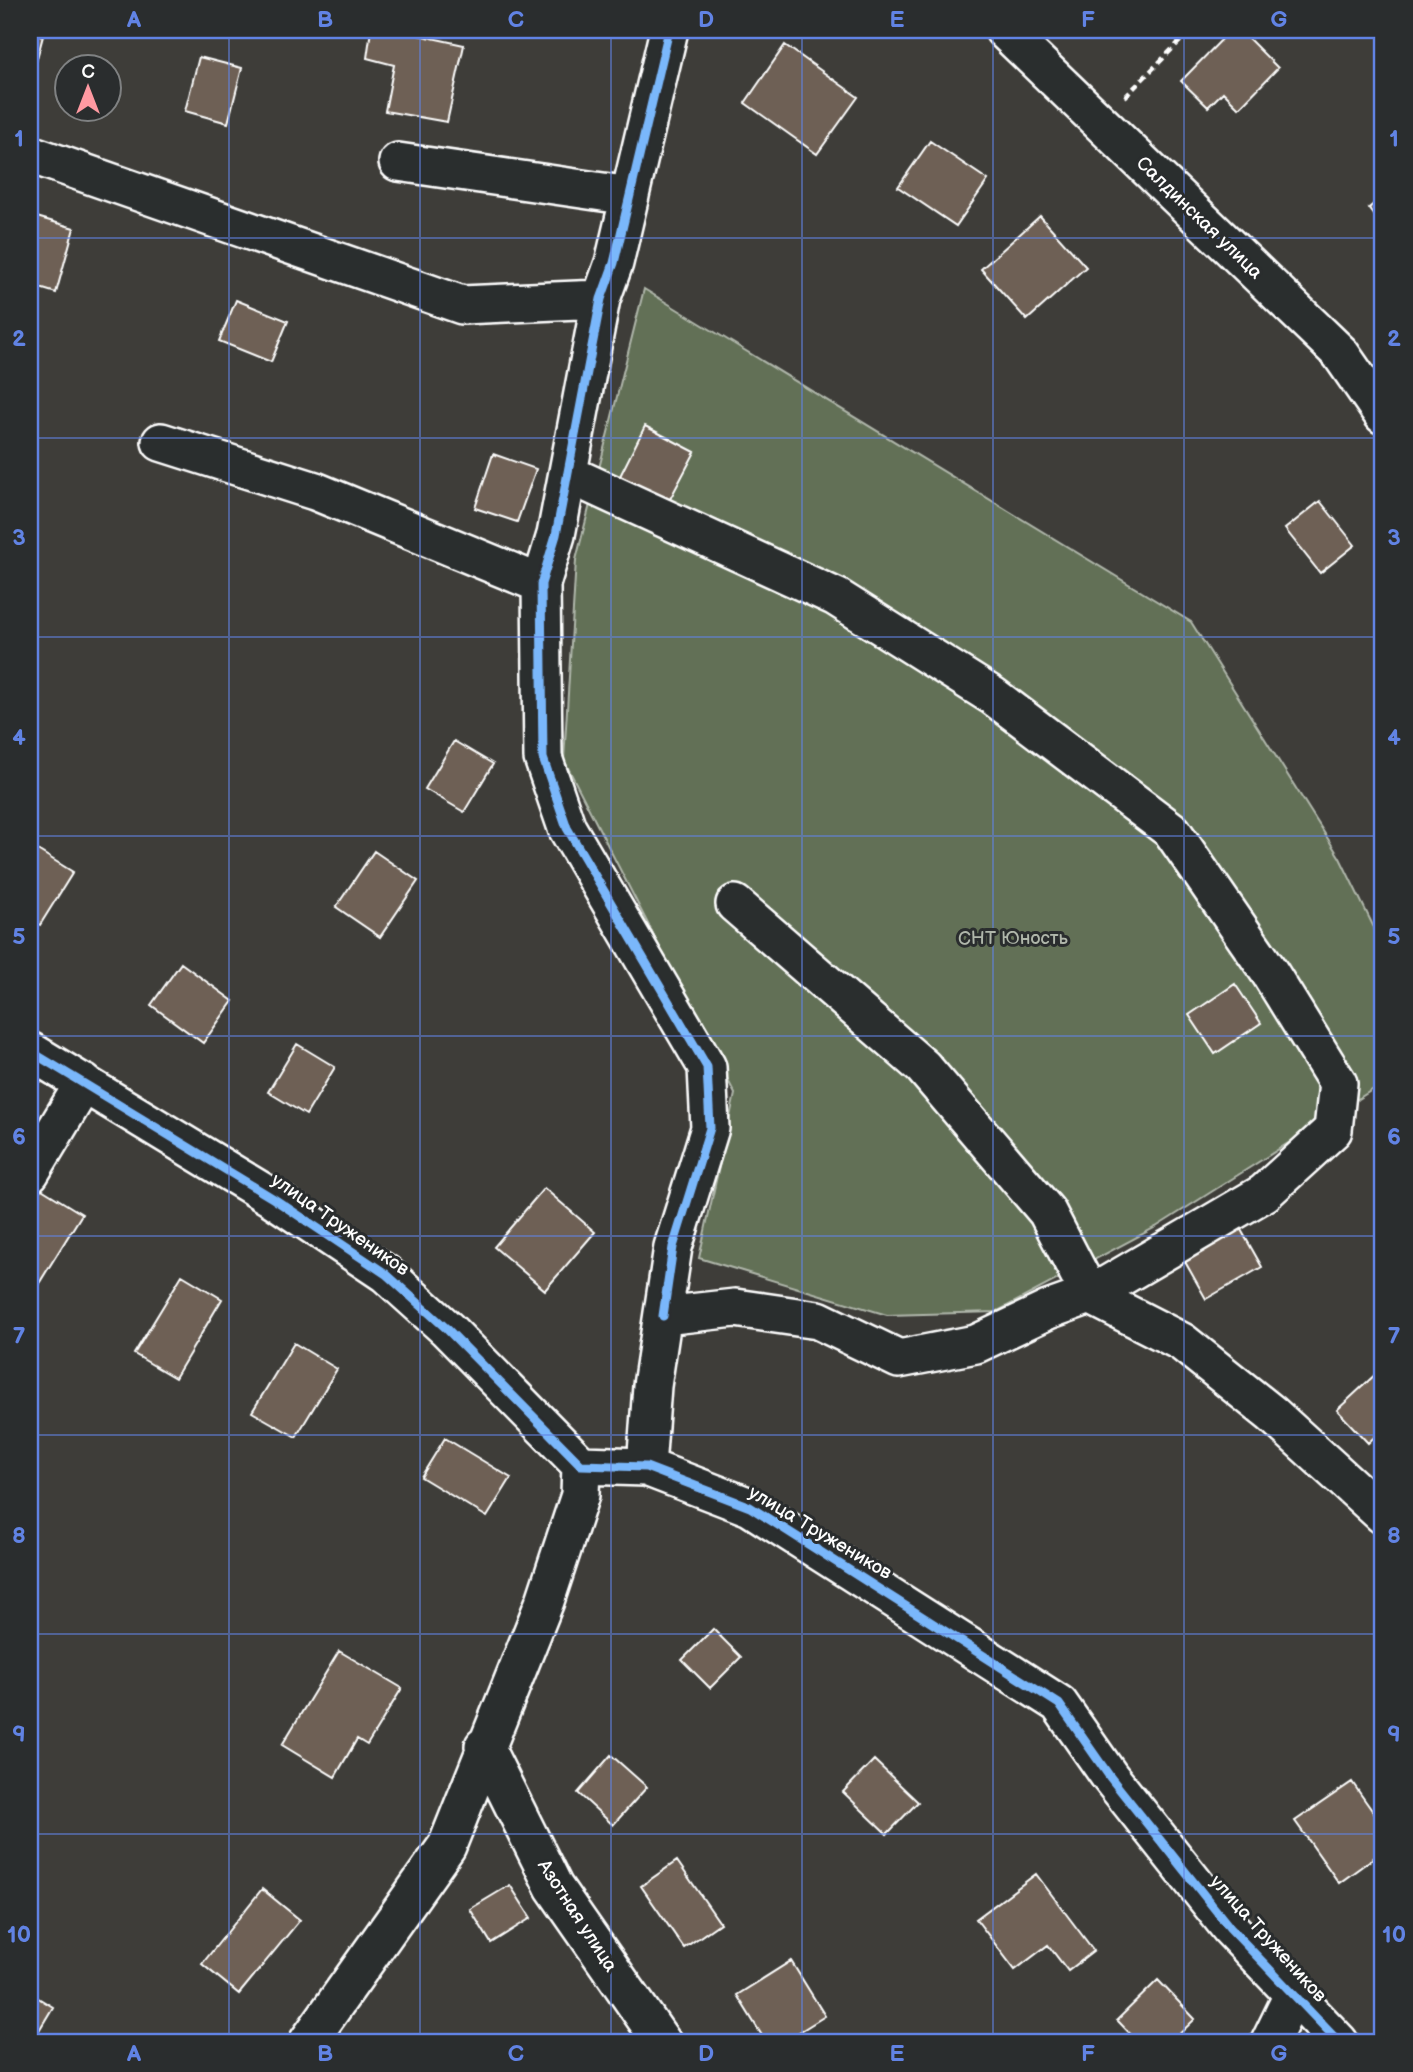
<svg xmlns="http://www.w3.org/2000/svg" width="1413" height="2072" viewBox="0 0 1413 2072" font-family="'Balsamiq Sans',sans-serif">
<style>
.green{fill:#626f57;stroke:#b0b7ab;stroke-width:2}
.building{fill:#6e6154;stroke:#fff;stroke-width:2}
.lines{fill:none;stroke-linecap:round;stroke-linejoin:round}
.minor-casing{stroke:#fff;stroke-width:42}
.path{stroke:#fff;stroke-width:4.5;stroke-dasharray:7 5;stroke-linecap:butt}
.minor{stroke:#2a2d2e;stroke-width:37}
.cycleway-casing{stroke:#2a2d2e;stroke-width:13}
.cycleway{stroke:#7ab7fb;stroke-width:9}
.grid{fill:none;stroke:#6183e4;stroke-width:2;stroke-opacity:0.55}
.labels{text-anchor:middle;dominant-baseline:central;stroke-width:6;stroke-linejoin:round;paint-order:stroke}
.street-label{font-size:19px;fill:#fff;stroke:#2a2d2e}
.park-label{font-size:19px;fill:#b0b7ab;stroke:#2a2d2e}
.neatline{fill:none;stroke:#6183e4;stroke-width:2.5}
.grid-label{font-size:23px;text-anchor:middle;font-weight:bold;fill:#6183e4}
</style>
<rect width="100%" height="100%" fill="#3e3d39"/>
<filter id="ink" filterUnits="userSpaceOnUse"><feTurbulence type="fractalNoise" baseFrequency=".0143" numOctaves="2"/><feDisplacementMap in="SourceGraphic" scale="14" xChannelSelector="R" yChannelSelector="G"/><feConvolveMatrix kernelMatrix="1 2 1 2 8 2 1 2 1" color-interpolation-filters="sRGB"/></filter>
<g filter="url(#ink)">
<path class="green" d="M644,289L1191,622L1340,858L1383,946V1083L1156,1227L996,1312L887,1315L699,1258L735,1094L564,760L576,560Z"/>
<path class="building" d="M371,30H395L464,45L447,122L385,111L394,65L367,58Z
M1231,30H1240L1278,68L1239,108L1223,92L1208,107L1181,81Z
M30,33L43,36L30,84Z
M785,45L858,97L817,154L745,103Z
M199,57L242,68L228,123L185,111Z
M930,141L988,180L956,226L898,187Z
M1383,196V227L1369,208Z
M30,215L74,228L56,293L30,285Z
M1040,216L1086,267L1027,320L981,269Z
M236,300L288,321L271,362L219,341Z
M645,426L695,452L669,501L620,476Z
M493,454L536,469L517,522L475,508Z
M1320,501L1355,545L1320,573L1285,529Z
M454,741L493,764L464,812L425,789Z
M31,846L73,872L40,925L30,919Z
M374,851L418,881L380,937L336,907Z
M181,963L233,1001L203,1043L151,1005Z
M1235,984L1261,1023L1215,1054L1189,1015Z
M297,1044L335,1067L306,1115L268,1092Z
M40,1188L82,1214L38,1285L30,1280V1206Z
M544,1188L595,1232L545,1290L494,1247Z
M1240,1228L1262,1267L1206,1299L1184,1260Z
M182,1275L222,1299L175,1378L134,1354Z
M294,1343L337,1369L296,1437L252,1412Z
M1378,1372L1383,1377V1429L1368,1443L1337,1410Z
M445,1438L511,1478L487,1517L421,1477Z
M713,1629L741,1657L710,1688L682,1660Z
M339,1651L402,1688L367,1745L357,1739L335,1777L282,1745Z
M611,1755L647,1787L613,1825L578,1793Z
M874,1760L918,1802L887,1834L843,1792Z
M1352,1782L1383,1826V1851L1339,1883L1295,1821Z
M677,1861L720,1923L684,1948L641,1886Z
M1036,1874L1094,1951L1068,1971L1048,1945L1015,1970L976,1919Z
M510,1885L531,1918L491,1943L470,1909Z
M262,1889L300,1920L239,1994L202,1964Z
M791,1961L825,2016L783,2042H766L737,1995Z
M1158,1980L1195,2019L1171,2042H1138L1117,2020Z
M30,1993L53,2007L32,2042H30Z"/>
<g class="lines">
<defs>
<path id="minor" d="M1004,30L1340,353L1383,415
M30,154L462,305L601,299
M398,162L630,196
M161,442L315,491L541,584
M568,474L836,597L993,696L1172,831L1270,973L1338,1083L1333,1130L1264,1193L1090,1295L1047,1212L923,1067L735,904
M30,1051L274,1199L386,1274L447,1329L581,1465L646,1467L750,1507L1059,1704L1110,1777L1230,1928L1339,2042
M30,1173L84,1083
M663,1316L735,1308L818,1320L899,1359L976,1344L1048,1310L1090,1295L1182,1342L1272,1414L1383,1515
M646,1467L652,1386L673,1247L710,1128L707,1067L567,828L543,758L541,584L556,535L601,299L614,263L669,30
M484,1746L554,1887L662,2042
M308,2042L447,1846L545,1601L580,1495L581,1465
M1270,2042L1293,1995"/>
</defs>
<use href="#minor" class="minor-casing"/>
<path class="path" d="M1125,97L1191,30"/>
<use href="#minor" class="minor"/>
<defs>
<path id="cycleway" d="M30,1051L274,1199L386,1274L447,1329L581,1465L646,1467L750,1507L1059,1704L1110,1777L1230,1928L1339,2042
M663,1316L673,1247L710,1128L707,1067L567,828L543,758L541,584L556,535L601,299L614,263L669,30"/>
</defs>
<use href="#cycleway" class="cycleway-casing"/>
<use href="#cycleway" class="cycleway"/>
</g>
</g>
<path class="grid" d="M229,30V2042M420,30V2042M611,30V2042M802,30V2042M993,30V2042M1184,30V2042M30,238H1383M30,438H1383M30,637H1383M30,836H1383M30,1036H1383M30,1236H1383M30,1435H1383M30,1634H1383M30,1834H1383"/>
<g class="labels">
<g class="street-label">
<text transform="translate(1199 218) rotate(44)">Салдинская улица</text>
<text transform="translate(340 1225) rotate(35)">улица Тружеников</text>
<text transform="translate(820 1533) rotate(31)">улица Тружеников</text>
<text transform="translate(577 1916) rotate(57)">Азотная улица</text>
<text transform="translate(1268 1939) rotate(48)">улица Тружеников</text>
</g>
<g class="park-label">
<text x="1013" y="938">СНТ Юность</text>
</g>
</g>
<rect width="1413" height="2072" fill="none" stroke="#2a2d2e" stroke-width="77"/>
<g transform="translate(88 88)"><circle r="33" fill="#2a2d2e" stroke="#7f8182" stroke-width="2"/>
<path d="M0-5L12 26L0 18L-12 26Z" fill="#ff9aa2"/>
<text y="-10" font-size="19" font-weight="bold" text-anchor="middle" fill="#ffffff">С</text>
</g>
<rect x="38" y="38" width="1336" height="1996" class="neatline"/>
<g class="grid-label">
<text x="134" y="27">A</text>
<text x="325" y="27">B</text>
<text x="516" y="27">C</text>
<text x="706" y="27">D</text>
<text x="897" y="27">E</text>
<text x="1088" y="27">F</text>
<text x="1279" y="27">G</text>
<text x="19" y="146">1</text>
<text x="1394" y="146">1</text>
<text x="19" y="346">2</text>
<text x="1394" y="346">2</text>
<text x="19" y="545">3</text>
<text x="1394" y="545">3</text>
<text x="19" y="745">4</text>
<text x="1394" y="745">4</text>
<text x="19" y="944">5</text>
<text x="1394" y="944">5</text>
<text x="19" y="1144">6</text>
<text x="1394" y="1144">6</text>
<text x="19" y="1343">7</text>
<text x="1394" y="1343">7</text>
<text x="19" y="1543">8</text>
<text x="1394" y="1543">8</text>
<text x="19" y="1742">9</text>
<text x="1394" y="1742">9</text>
<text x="19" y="1942">10</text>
<text x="1394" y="1942">10</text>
<text x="134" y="2061">A</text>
<text x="325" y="2061">B</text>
<text x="516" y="2061">C</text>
<text x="706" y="2061">D</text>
<text x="897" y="2061">E</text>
<text x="1088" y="2061">F</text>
<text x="1279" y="2061">G</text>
</g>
</svg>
